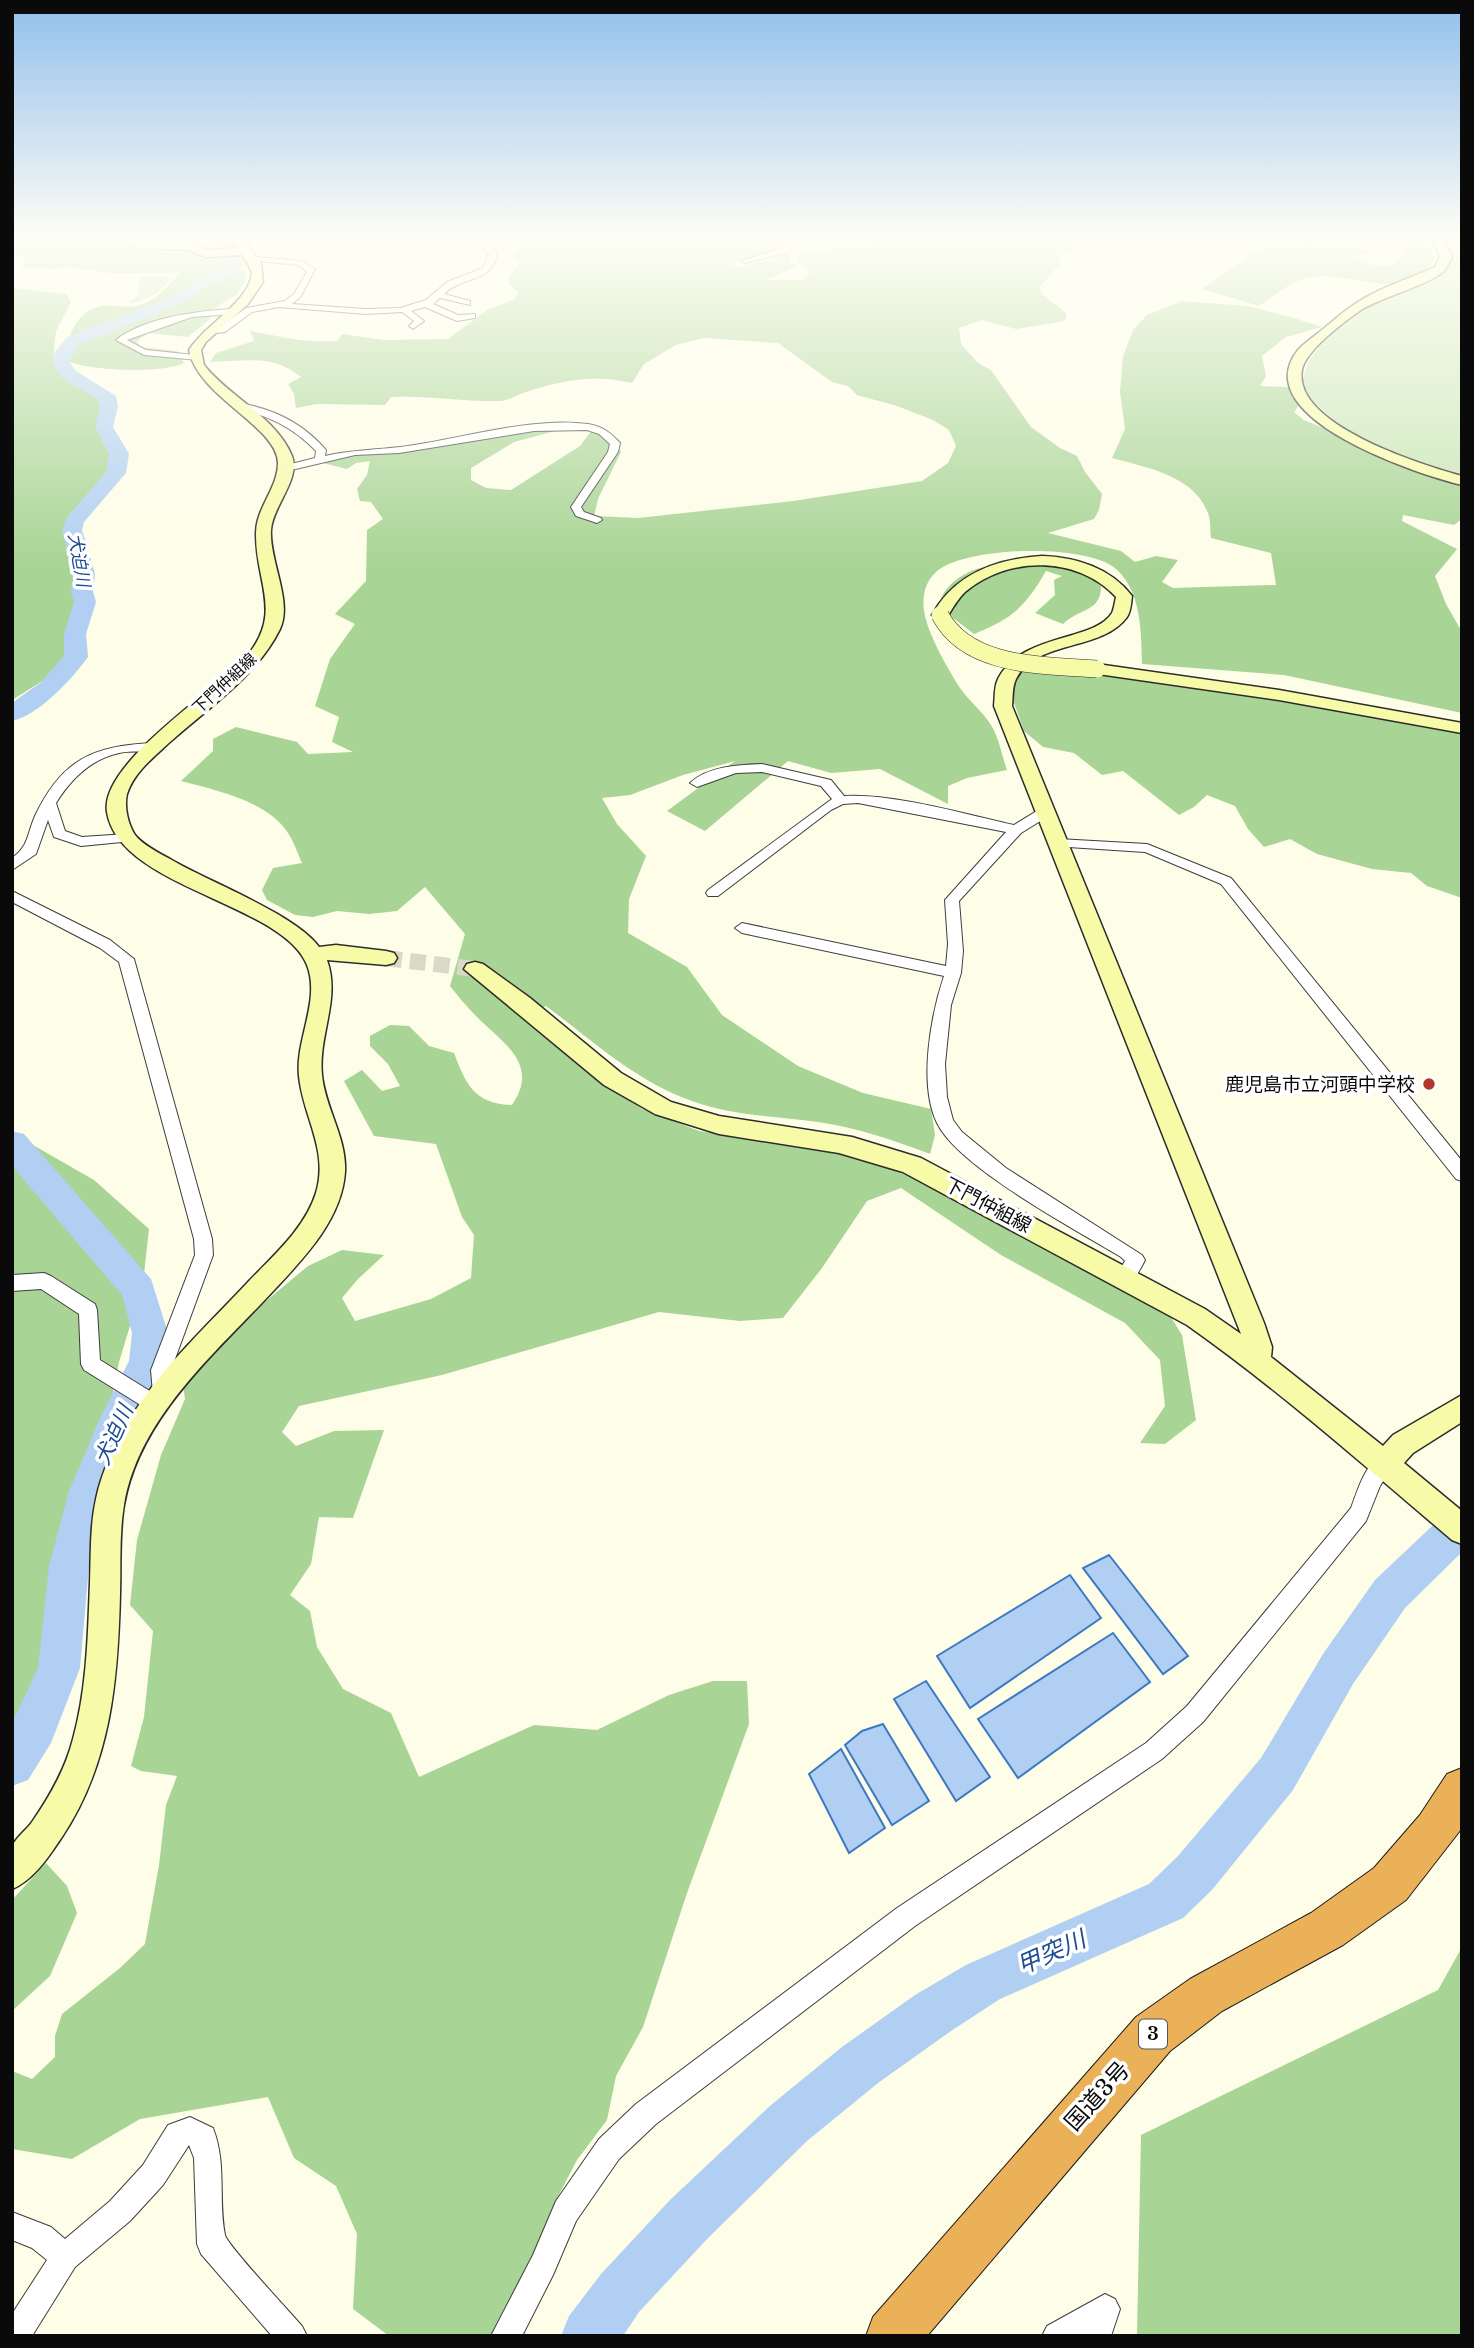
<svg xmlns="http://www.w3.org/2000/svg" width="1474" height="2348" viewBox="0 0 1474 2348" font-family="'Libre Baskerville','Noto Sans JP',serif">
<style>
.green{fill:#c7e5b5}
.forest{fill:#a8d495}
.cemetery{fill:#cddcbc}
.water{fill:#b0cff2;stroke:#3c79c4;stroke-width:2}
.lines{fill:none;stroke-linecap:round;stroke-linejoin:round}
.river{fill:#b0cff2;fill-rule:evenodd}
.street-tunnel{stroke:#d9d9c7;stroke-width:16;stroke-dasharray:16 8;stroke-linecap:butt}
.street-casing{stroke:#3d3d3d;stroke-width:2}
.secondary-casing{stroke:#2c2c2c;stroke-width:3}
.highway-casing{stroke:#1b1b1b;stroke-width:2}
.street{fill:#fff;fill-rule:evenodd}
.secondary{fill:#f7faa7;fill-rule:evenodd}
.highway{fill:#ebb158;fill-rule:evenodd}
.secondary-bridge-casing{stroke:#2c2c2c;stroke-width:18;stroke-linecap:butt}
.secondary-bridge{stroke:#f7faa7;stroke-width:17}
.poi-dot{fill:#b0392c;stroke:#fff;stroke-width:2.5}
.labels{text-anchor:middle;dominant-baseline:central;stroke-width:7;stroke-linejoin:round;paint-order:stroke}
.far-street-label{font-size:16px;fill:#0a0a0a;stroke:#fff}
.far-water-label{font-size:18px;font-style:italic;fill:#1c4d92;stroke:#fff}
.shield{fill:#fff;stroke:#545454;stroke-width:2}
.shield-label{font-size:18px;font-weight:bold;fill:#0a0a0a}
.poi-label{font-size:19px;fill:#0a0a0a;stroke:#fff;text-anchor:end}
.street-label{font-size:19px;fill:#0a0a0a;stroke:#fff}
.water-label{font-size:21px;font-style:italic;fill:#1c4d92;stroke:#fff}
.near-street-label{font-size:23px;fill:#0a0a0a;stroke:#fff}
.near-water-label{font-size:24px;font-style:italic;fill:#1c4d92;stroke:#fff}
</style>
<rect width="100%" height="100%" fill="#fefde8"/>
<path class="green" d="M1441,239H1462V474C1405,458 1337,437 1302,387C1304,380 1304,372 1307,366C1317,345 1344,321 1363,309C1385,296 1450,282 1452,255Z"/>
<path class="forest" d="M124,239C154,252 188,238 216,258L234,256L246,258L245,266L235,270L246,272V279L237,294L215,308L210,319L188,337L148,333L137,341L140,347L177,351L184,363C162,374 83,371 63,359C69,338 74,313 98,307C110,303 125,308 137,306C157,301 167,286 180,273H110L69,267L52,269L22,268L24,256L12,255V240Z
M523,239H779L787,246L730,264C749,269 744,265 760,262C764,261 768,261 772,259L773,254H789L792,263L799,266L765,280H802L810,274L797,260V255L832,251L818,239H833L839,246L869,243L867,239H1094L1081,243L1060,256V264L1040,287L1042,294L1067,314L1065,321L1016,329L982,320L959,328L961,344L978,363L991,370L1031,427L1060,448L1077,456L1085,472L1102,494L1099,510L1094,519L1048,533L1121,551L1135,562L1156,556L1178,560L1162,582L1173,588L1276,585L1271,553L1211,538C1210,530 1211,518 1207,511C1193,475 1144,467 1112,458L1125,429L1120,392L1123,357L1133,330L1147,315L1181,301L1247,306L1291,317L1322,327L1286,337L1262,356L1266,376L1260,386L1288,387L1300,404L1294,412L1304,420L1462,484V519L1454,525L1403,515L1402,521L1457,549L1435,576L1446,604L1462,632V713L1284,675L1142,664C1141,633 1142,592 1116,569C1088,543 964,546 936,572C925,582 922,596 924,611C928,635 947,667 960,688C969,701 983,712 991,725C999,738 1002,756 1007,770L967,778L948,786V804L880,769L831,773L788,761L705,831L667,811L735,761L683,775L630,795L602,798L617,824L646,856L629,899L628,933L687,967L722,1015L798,1066L863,1093L931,1109L935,1135L930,1154C893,1140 858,1128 818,1122C776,1116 732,1116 692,1101C637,1082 593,1041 546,1006L541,1008L520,989L481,964L611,1087L642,1109L699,1131L815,1148L863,1158L911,1177L1169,1314L1182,1335L1196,1420L1165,1444L1140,1443L1165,1406L1160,1360L1125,1323L1001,1255L901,1188L867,1201L822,1268L783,1318L740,1321L659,1312L442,1375L299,1406L282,1432L296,1446L334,1431L384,1430L353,1518L319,1517L311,1564L290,1595L310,1611L317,1647L343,1689L391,1713L419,1777L534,1725L597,1730L669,1695L713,1681H747L749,1724L687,1893L643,2027L616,2076L607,2120L577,2160L552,2208L531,2267L493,2336H389L353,2309L357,2234L336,2186L294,2158L268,2097L140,2119L72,2159L12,2149V2071L32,2079L55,2057V2036L62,2014L120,1968L145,1944L159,1865L166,1805L177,1776L141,1771L131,1766L144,1717L153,1631L130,1605L137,1540L161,1455L185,1399L181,1372L308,1266L342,1250L384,1255L358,1279L342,1298L355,1321L431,1299L471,1278L474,1235L462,1217L436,1144L374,1136L344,1081L362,1070L382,1091L400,1086L388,1064L370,1046V1036L390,1025L409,1026L429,1046L454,1053C466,1085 475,1104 512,1105C541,1063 501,1042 475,1015C466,1006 458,996 450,986L465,934L425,887L397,911L369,914L337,911L313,917L295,915L267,900L262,890L273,868L302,863C298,854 294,842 288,833C268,801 215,790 181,781L213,751V739L236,727L297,742L308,754L353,752L332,742L339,717L315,706L330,659L355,624L335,614L366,581L367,530L383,519L371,502L360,501L357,489L367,475L370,461L356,463L347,469L323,463C348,454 373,447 401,448L578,425L514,442L471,468V480L486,488L511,490L580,446L595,426L610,436L621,452L598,499L594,516L638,518L793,501L922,481L948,463L956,446L949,430L933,420L897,406L857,395L848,386L832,382L778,343L704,338L676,345L644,364L632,383C596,374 561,380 526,392C517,395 509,401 500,401C464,402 428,395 391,397L385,405L317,404L296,408L294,394L288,384L301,377C274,354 244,361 210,362L216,353L254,341L250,331C282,337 304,343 337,341L342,334L383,340L448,339L487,310L515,299L518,292L509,285L510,275L520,264L512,255Z
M1305,239L1359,249L1371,253L1355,256C1369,265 1390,273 1402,257C1405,254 1406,246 1408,241L1405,239H1427L1435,258C1404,309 1351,268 1307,278C1290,282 1274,296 1259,306L1202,289L1253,253L1268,247L1288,246Z
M12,288L66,294L71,302L56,331L53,361C67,368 89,376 99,390C112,408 107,434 124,450L109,482L78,509L75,533L80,550L90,564L74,595C78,602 86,612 87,619C93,655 37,684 12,700Z
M1055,562L1094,577L1101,585C1102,612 1079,608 1063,624L1035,613L1055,595L1054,580L1062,576L1046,571C1025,607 1013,618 974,634L948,614L941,598C961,558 1017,563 1055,562Z
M1021,668L1113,676L1462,725V898L1427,886L1411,873L1372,869L1317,854L1290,839L1264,847L1248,829L1235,806L1207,795L1194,807L1179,815L1123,771L1102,775L1074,753L1043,747L1024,731L1011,694L1012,680Z
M12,1133L94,1180L149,1229L143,1283L119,1362L88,1517L78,1625V1671L55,1724L12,1763Z
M46,1863L67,1886L77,1913L50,1976L12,2011V1900Z
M1462,1947V2336H1137L1141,2135L1438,1990Z"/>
<path class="cemetery" d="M140,276H166L170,281L156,294L132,304L128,302L138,296Z"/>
<path class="water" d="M1109,1555L1188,1656L1163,1674L1083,1568Z
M1070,1575L1101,1618L970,1708L937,1656Z
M1113,1633L1150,1682L1018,1778L978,1719Z
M926,1681L990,1777L956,1801L894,1699Z
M883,1724L929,1801L892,1825L845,1745L862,1731Z
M841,1749L885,1828L849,1853L809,1774Z"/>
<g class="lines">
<path class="river" d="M210,239H225L241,262L237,273L205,288L179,305L79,345L69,361L76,371L116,396L118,406L113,427L129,454L126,473L84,522L82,530L95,574L93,592L96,602L86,634L88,657C72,679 39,715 12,721V703L40,683L64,656V634L74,602L71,592L73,574L62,530L67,517L106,472L109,454L95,427L100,406L98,399C81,388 58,382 52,361L55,352L67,337L167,299L193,282L224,267L225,262Z
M12,1131L24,1134L151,1279L168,1333L165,1362L138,1419L109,1491L89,1566L80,1668L51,1743L28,1780L12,1786V1723L38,1668L49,1566L69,1491L101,1416L129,1361L132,1333L122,1295L12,1166Z
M1462,1505V1552L1405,1608L1353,1684L1293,1790L1212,1890L1183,1918L1000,1999L951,2031L878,2083L807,2141L708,2238L639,2312L623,2336H561L569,2316L601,2274L670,2200L771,2105L842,2047L915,1995L966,1965L1149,1884L1178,1856L1261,1758L1323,1654L1375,1580L1448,1511Z"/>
<path class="street-tunnel" d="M386,958L475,969"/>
<defs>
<path id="street" d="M490,239H498L491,248L497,253C495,282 460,277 444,294L470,301V305L440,298L433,304L458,315L475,314V318L457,321L425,307L411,311L424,321L413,329L409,326L414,321L402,312L366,314L279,307L252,312L225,332L208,334L204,331L220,327L246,308L285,301L294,294L307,272L299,265L250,260L247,256L301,261L315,269L301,296L292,304L366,309L400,308L426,300L447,282L483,268L489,254L483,249Z
M642,239L679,243L726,239L679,247Z
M774,239H783L791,248L789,252L745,263L741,261L783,248Z
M853,239H861V240L857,242Z
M231,309L234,314L192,317L127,340L146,350L195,355L198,356V360L144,355L116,340C143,318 197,311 231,309Z
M238,403C272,408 303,423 326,450L325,456C351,450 375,450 400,447C458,440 531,416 588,424C602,426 611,433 620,443L618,452L581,507L584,512L601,518L602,520L597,523L576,516L571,507L608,452L610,444L599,434L587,430L534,431L399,453L355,455L287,471L283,470V466L315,458L316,451C292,426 267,415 235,408L233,406Z
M153,743L160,747L158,750C145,753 132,750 119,753C91,759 71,779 56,803L65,831L82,837L127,834L134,838L132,841L81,846L54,837L48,820L36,854L12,870V858C29,846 27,834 35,816C62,759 93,746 153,743Z
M762,764L831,780L844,796C892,793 965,814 1014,825L1040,809H1050V815L1021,833L959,901L963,951L961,973L951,1005L945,1064L947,1097L953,1120L962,1132L1006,1168L1142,1255L1145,1260C1139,1272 1132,1287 1117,1282L1115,1277L1125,1261L1121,1257C1076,1230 958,1167 937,1123C918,1084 931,1015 944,976L742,933L735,928L742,923L946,966L948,944L945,900L1006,832L858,803L843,804L831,810L718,896H708L706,893L708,890L832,799L821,786L762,772L736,773L697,787L690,783C708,766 738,765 762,764Z
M1058,839L1147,844L1231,878L1462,1161V1181L1456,1179L1221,884L1145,852L1053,846L1051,843Z
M12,891L110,940L134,959L212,1239L213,1255L171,1370L173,1394L170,1400L164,1402L162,1411L155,1414L84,1370L81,1364L79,1314L41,1289L12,1291V1275L44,1273L51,1276L95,1304L97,1310L100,1360L153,1393L151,1370L195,1255L194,1239L119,962L100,948L12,902Z
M1384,1455L1391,1457L1394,1464L1380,1486L1366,1521L1203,1722L1162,1759L915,1926L656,2124L619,2159L576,2221L553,2275L522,2336H491L533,2255L556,2201L599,2139L636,2104L897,1908L1146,1743L1187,1706L1351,1508C1358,1490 1365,1462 1384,1455Z
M190,2117L213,2128C227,2164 218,2199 225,2235C227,2245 291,2313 302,2326L307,2336H272L201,2254L197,2244L194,2158L189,2145L163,2185L130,2221L75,2267L32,2336H12V2314L47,2260L32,2248L12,2240V2212L51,2227L65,2239L110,2201L143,2165L168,2125Z
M1105,2294L1115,2299L1120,2309L1111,2336H1042L1047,2326Z"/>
<path id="secondary" d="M113,239L191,244L207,250L238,248L232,239H243L261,263L263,282L248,304L206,342L201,350L204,365C229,397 276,417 292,456C301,479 272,507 271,530C269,560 293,602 280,629C257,676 208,708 170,742C154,757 134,772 127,794C124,807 128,824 135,835C143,845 159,853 170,859C209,882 295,914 319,947L336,945L386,951L394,953L397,958L394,963L386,965L327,960C341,999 318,1035 322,1075C325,1108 347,1138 345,1172C342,1218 306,1256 276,1288C219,1350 139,1416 124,1505C119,1534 121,1564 120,1594C118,1680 111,1763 62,1837C49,1856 34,1880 12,1889C12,1876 8,1854 14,1843C18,1836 27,1829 32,1822C50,1796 65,1770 73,1739C87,1689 88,1634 90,1582C91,1554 90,1526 96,1499C102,1469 117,1440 133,1414C165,1364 209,1324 249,1281C274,1255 305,1228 316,1193C329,1150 303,1117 299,1076C295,1040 321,1000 307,965C283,903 119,888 107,812C99,764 215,691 246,657C284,613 255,582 256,533C256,508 278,488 278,463C278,427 197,396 189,350C205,324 250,302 252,272L243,255L205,257L189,250L142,248Z
M1432,239H1443L1452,257C1449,261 1447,268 1444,271C1429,285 1381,297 1361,310C1345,321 1305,351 1302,370C1292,425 1423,465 1462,476V485C1420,475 1244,418 1298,350C1303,344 1312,338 1318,333C1330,324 1340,314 1352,306C1376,289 1408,279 1435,267L1440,257Z
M1042,556C1076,557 1111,568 1132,596C1131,603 1131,611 1127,617C1101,652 1037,639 1016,679C1012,687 1013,698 1012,706L1264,1323L1272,1347L1271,1357L1383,1446L1393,1435L1462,1395V1422L1413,1453L1404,1463L1462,1511V1544L1452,1540C1365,1466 1279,1390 1187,1325L903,1172L839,1153L719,1134L655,1114L604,1085L464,969L467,964L475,962L483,964L530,998L621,1073L671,1102L719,1116L852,1137L921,1158L1205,1309L1241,1334L994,706C995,698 994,687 998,679C1021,633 1094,642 1112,613C1114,609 1115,601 1116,597C1077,555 1008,556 965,592C957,600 952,609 946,619L940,620L932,615C955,573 997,559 1042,556Z
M1097,664L1279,690L1462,723V733L1279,700L1091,673L1088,669Z"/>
<path id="highway" d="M1462,1768V1828L1406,1900L1343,1945L1222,2011L1170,2051L927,2336H866L873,2317L1136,2017L1190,1979L1311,1913L1374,1868L1420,1815L1447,1774Z"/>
</defs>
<use href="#street" class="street-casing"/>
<use href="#secondary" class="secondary-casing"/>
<use href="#highway" class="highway-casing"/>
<use href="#street" class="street"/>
<use href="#secondary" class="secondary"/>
<use href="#highway" class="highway"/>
<defs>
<path id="secondary-bridge" d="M940,615C968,668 1044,665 1097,669"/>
</defs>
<use href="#secondary-bridge" class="secondary-bridge-casing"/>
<use href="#secondary-bridge" class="secondary-bridge"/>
</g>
<linearGradient id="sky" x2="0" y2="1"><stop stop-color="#91bfec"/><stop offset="0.42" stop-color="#fffef5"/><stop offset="1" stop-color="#fffef5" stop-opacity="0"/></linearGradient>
<rect width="1474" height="568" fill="url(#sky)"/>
<circle class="poi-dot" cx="1429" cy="1084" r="7"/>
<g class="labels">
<g class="far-street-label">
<text transform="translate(224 683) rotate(-43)">下門仲組線</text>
</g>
<g class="far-water-label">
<text transform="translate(79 560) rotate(80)">犬迫川</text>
</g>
<rect class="shield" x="1139" y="2019.5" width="28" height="29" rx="5"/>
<g class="shield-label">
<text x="1153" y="2034">3</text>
</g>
<g class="poi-label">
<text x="1415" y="1084">鹿児島市立河頭中学校</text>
</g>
<g class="street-label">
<text transform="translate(988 1205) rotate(28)">下門仲組線</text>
</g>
<g class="water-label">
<text transform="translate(114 1435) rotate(-66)">犬迫川</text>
</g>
<g class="near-street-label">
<text transform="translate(1097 2096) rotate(-48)">国道3号</text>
</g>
<g class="near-water-label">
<text transform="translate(1051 1952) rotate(-24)">甲突川</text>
</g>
</g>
<rect width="1474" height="2348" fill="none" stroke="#0a0a0a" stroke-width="28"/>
</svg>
